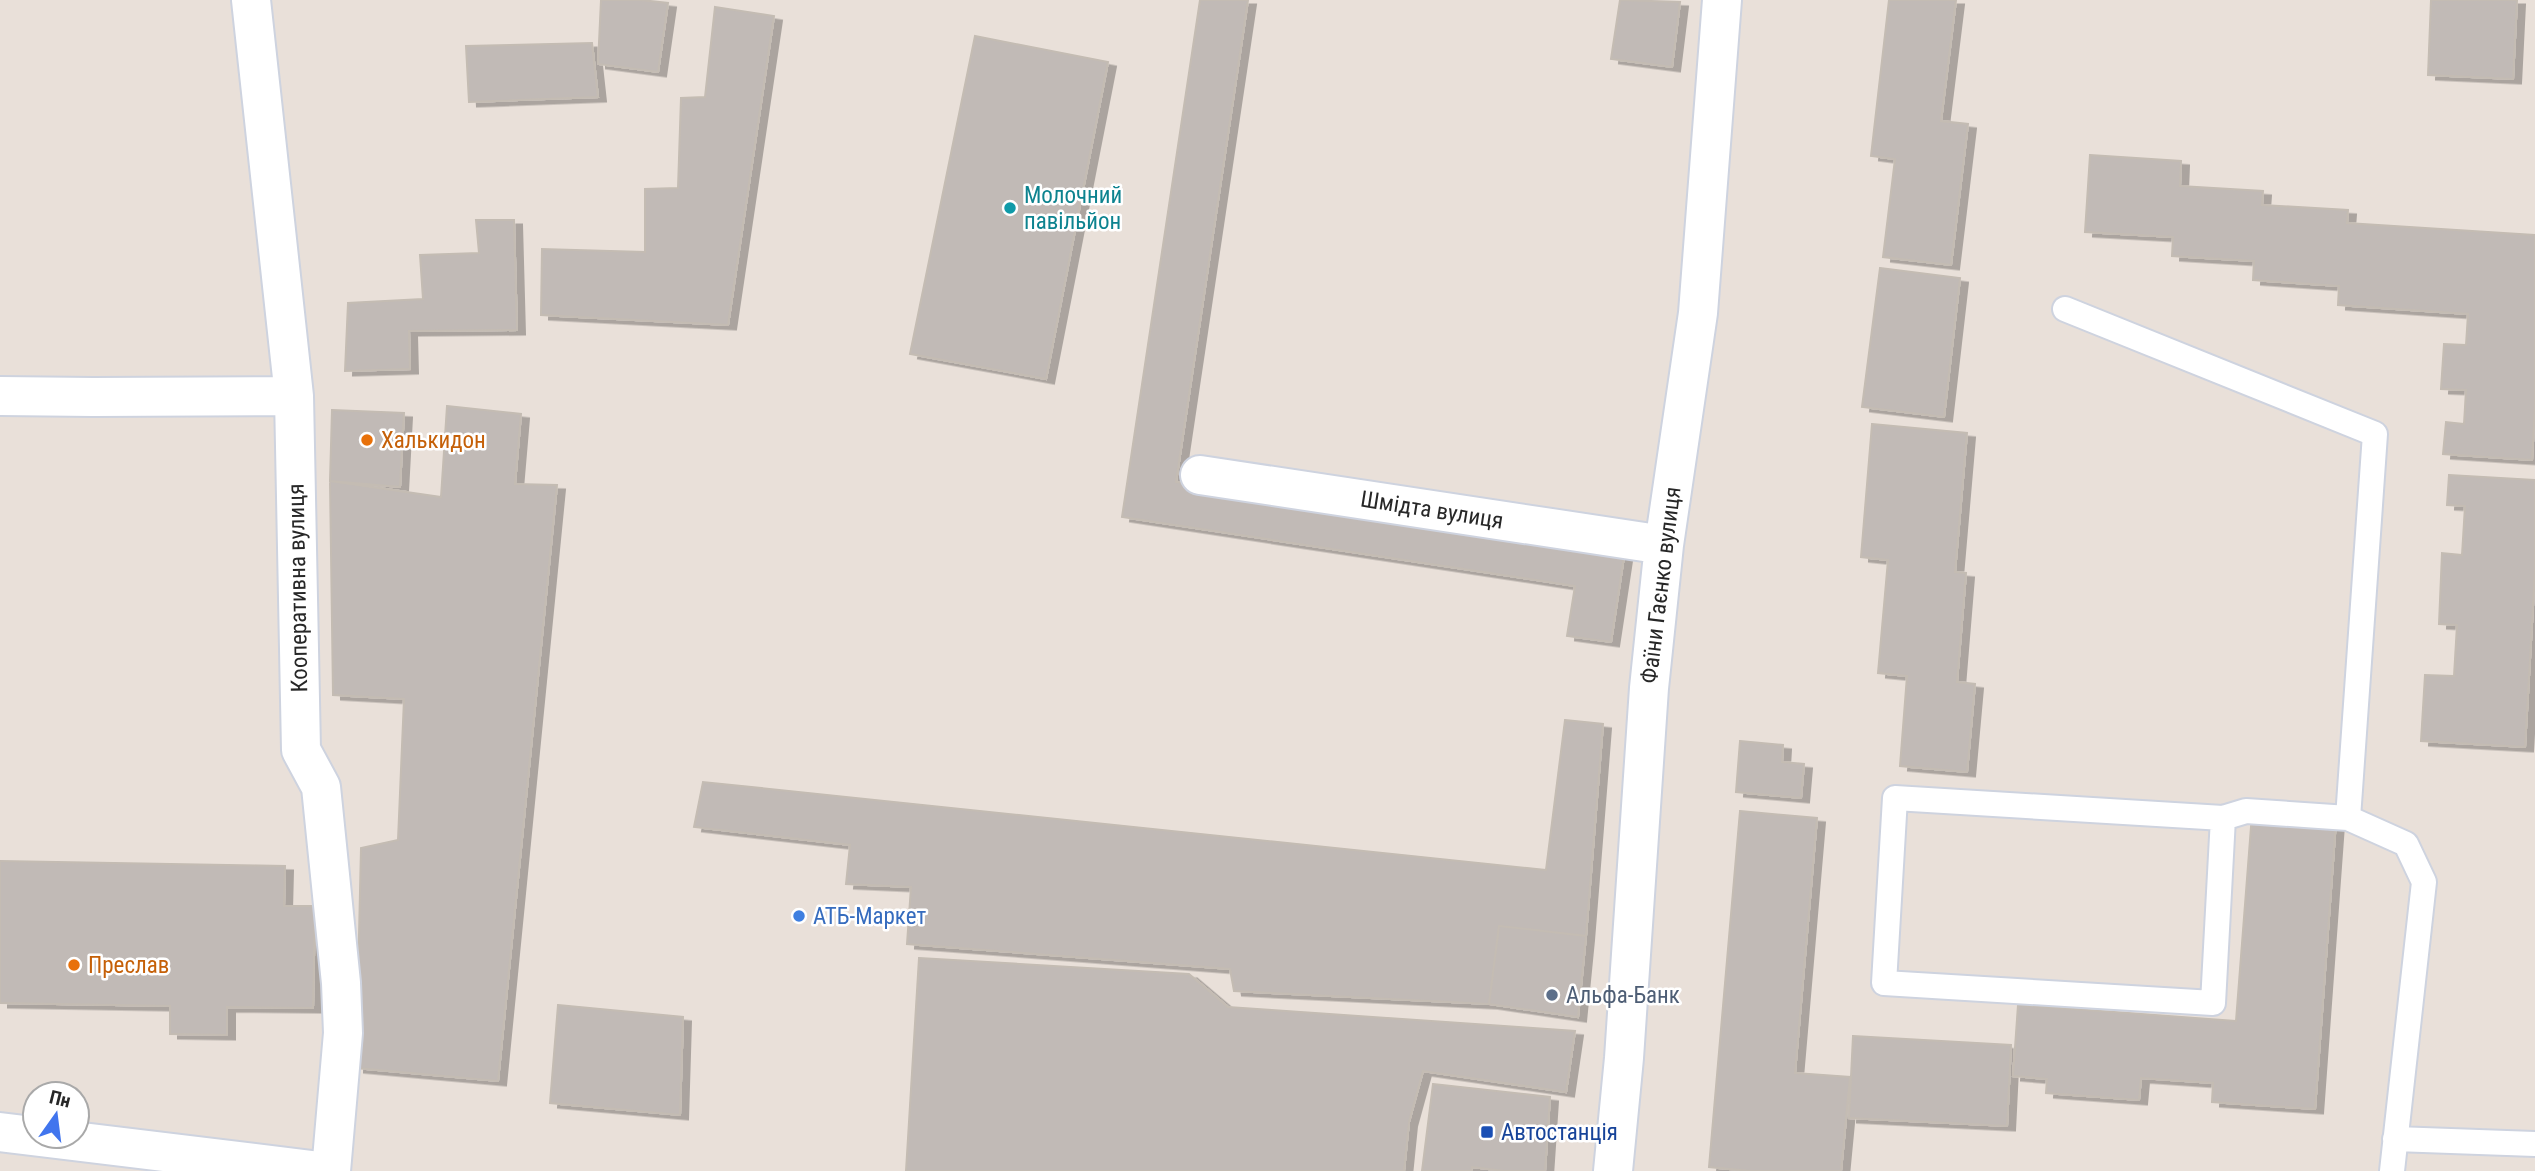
<svg xmlns="http://www.w3.org/2000/svg" width="2535" height="1171" viewBox="0 0 2535 1171" font-family="'Roboto Condensed',sans-serif">
<style>
.building{fill:#c1bab6;stroke:#c4bcb3;stroke-width:2;filter:url(#shadow)}
.lines{fill:none;stroke-linecap:round;stroke-linejoin:round}
.service-casing{stroke:#ced3df;stroke-width:28}
.minor-casing{stroke:#ced3df;stroke-width:42}
.secondary-casing{stroke:#ced3df;stroke-width:42}
.service{stroke:#fff;stroke-width:24}
.minor{stroke:#fff;stroke-width:38}
.secondary{stroke:#fff;stroke-width:38}
.culture-dot{fill:#0f9aa8;stroke:#fff;stroke-width:2.5}
.food-dot{fill:#e8710a;stroke:#fff;stroke-width:2.5}
.shop-dot{fill:#3f7fe0;stroke:#fff;stroke-width:2.5}
.service-dot{fill:#5c6f8a;stroke:#fff;stroke-width:2.5}
.transit-dot{fill:#1a4fb4;stroke:#fff;stroke-width:2.5}
.labels{text-anchor:middle;dominant-baseline:central;stroke-width:5;stroke-linejoin:round;paint-order:stroke}
.culture-label{font-size:23px;fill:#0d838f;stroke:#fff;text-anchor:start}
.food-label{font-size:23px;fill:#c56008;stroke:#fff;text-anchor:start}
.street-label{font-size:23px;fill:#272727;stroke:#fff}
.shop-label{font-size:23px;fill:#366cbe;stroke:#fff;text-anchor:start}
.service-label{font-size:23px;fill:#4e5e75;stroke:#fff;text-anchor:start}
.transit-label{font-size:23px;fill:#164399;stroke:#fff;text-anchor:start}
</style>
<defs>
<filter id="shadow"><feDropShadow dx="8" dy="4.5" stdDeviation="0" flood-color="#0004"/></filter>
</defs>
<rect width="100%" height="100%" fill="#e9e0d9"/>
<path class="building" d="M601,0H641L668,3L658,72L598,64Z
M1200,0H1248L1176,482L1625,550L1611,642L1567,636L1575,586L1122,517Z
M1620,0L1680,2L1672,67L1611,59Z
M1889,0H1956L1941,121L1968,124L1951,265L1883,257L1895,159L1871,156Z
M2431,0H2517L2513,79L2428,75Z
M715,7L774,16L728,325L541,315L542,249L645,252V189L678,188L681,98L705,97Z
M975,36L1108,62L1046,379L910,354Z
M592,43L598,97L469,102L466,46Z
M2090,155L2181,161L2180,186L2263,191L2262,205L2348,210L2347,223L2535,235V407L2532,460L2443,454L2446,422L2464,424L2466,390L2441,389L2444,344L2466,345L2468,314L2338,305L2339,286L2253,280L2254,261L2172,256L2173,237L2085,232Z
M476,220H514L517,330L409,331L410,369L345,371L348,303L423,299L420,255L479,253Z
M1880,268L1960,278L1944,417L1862,407Z
M447,406L521,414L515,484L557,485L498,1081L356,1068L361,848L398,840L404,699L333,695L330,481L441,497Z
M332,410L404,413L400,487L330,481Z
M1872,424L1967,433L1955,572L1966,573L1957,682L1975,684L1967,772L1900,766L1907,676L1878,673L1888,560L1861,557Z
M2449,475L2535,480V571L2525,747L2421,741L2425,675L2454,676L2457,625L2439,624L2442,553L2462,555L2465,506L2447,505Z
M1565,720L1603,724L1586,936L1499,926L1489,1004L1234,991L1230,969L907,944L911,887L846,884L850,845L694,827L703,782L1546,870Z
M1740,741L1783,745L1782,762L1804,764L1801,798L1736,792Z
M1740,811L1817,818L1795,1073L1850,1077L1841,1171H1750L1709,1167Z
M2252,814L2336,821L2315,1109L2212,1102L2213,1083L2141,1078L2139,1100L2046,1093L2047,1079L2013,1076L2018,1005L2236,1021Z
M0,861L285,866L284,906H315L313,1008L227,1007V1035L170,1034V1006L0,1003Z
M1499,926L1586,936L1578,1017L1489,1004Z
M919,958L1189,974L1228,1007L1575,1031L1566,1092L1423,1071L1409,1122L1404,1171H906Z
M558,1005L683,1017L680,1115L550,1103Z
M1853,1036L2011,1045L2007,1126L1849,1118Z
M1433,1084L1550,1097L1545,1171H1504L1472,1167L1471,1171H1422Z"/>
<g class="lines">
<defs>
<path id="service" d="M2065,309L2375,434L2348,818L2406,844L2424,882L2392,1171
M2223,818L2213,1003L1884,983L1895,798L2223,818L2246,811L2348,818
M2395,1139L2535,1144"/>
<path id="minor" d="M251,0L294,396L301,750L321,787L341,983L343,1033L331,1171
M0,396L93,397L294,396
M1200,475L1664,545
M1613,1171L1624,1058L1649,688L1664,545L1698,313L1722,0"/>
<path id="secondary" d="M0,1132L320,1171"/>
</defs>
<use href="#service" class="service-casing"/>
<use href="#minor" class="minor-casing"/>
<use href="#secondary" class="secondary-casing"/>
<use href="#service" class="service"/>
<use href="#minor" class="minor"/>
<use href="#secondary" class="secondary"/>
</g>
<circle class="culture-dot" cx="1010" cy="208" r="7"/>
<g class="food-dot">
<circle cx="367" cy="440" r="7"/>
<circle cx="74" cy="965" r="7"/>
</g>
<circle class="shop-dot" cx="799" cy="916" r="7"/>
<circle class="service-dot" cx="1552" cy="995" r="7"/>
<rect class="transit-dot" x="1480" y="1125" width="14" height="14" rx="3.5"/>
<g class="labels">
<g class="culture-label">
<text x="1024" y="195">Молочний<tspan x="1024" dy="26">павільйон</tspan></text>
</g>
<g class="food-label">
<text x="381" y="440">Халькидон</text>
<text x="88" y="965">Преслав</text>
</g>
<g class="street-label">
<text transform="translate(1432 510) rotate(9)">Шмідта вулиця</text>
<text transform="translate(1661 585) rotate(-83)">Фаїни Гаєнко вулиця</text>
<text transform="translate(298 588) rotate(-91)">Кооперативна вулиця</text>
</g>
<g class="shop-label">
<text x="813" y="916">АТБ-Маркет</text>
</g>
<g class="service-label">
<text x="1566" y="995">Альфа-Банк</text>
</g>
<g class="transit-label">
<text x="1501" y="1132">Автостанція</text>
</g>
</g>
<g transform="translate(56 1115) rotate(14)"><circle r="33" fill="#ffffff" stroke="#a9a9a9" stroke-width="2"/>
<path d="M0-5L12 26L0 18L-12 26Z" fill="#4175ee"/>
<text y="-10" font-size="19" font-weight="bold" text-anchor="middle" fill="#272727">Пн</text>
</g>
</svg>
